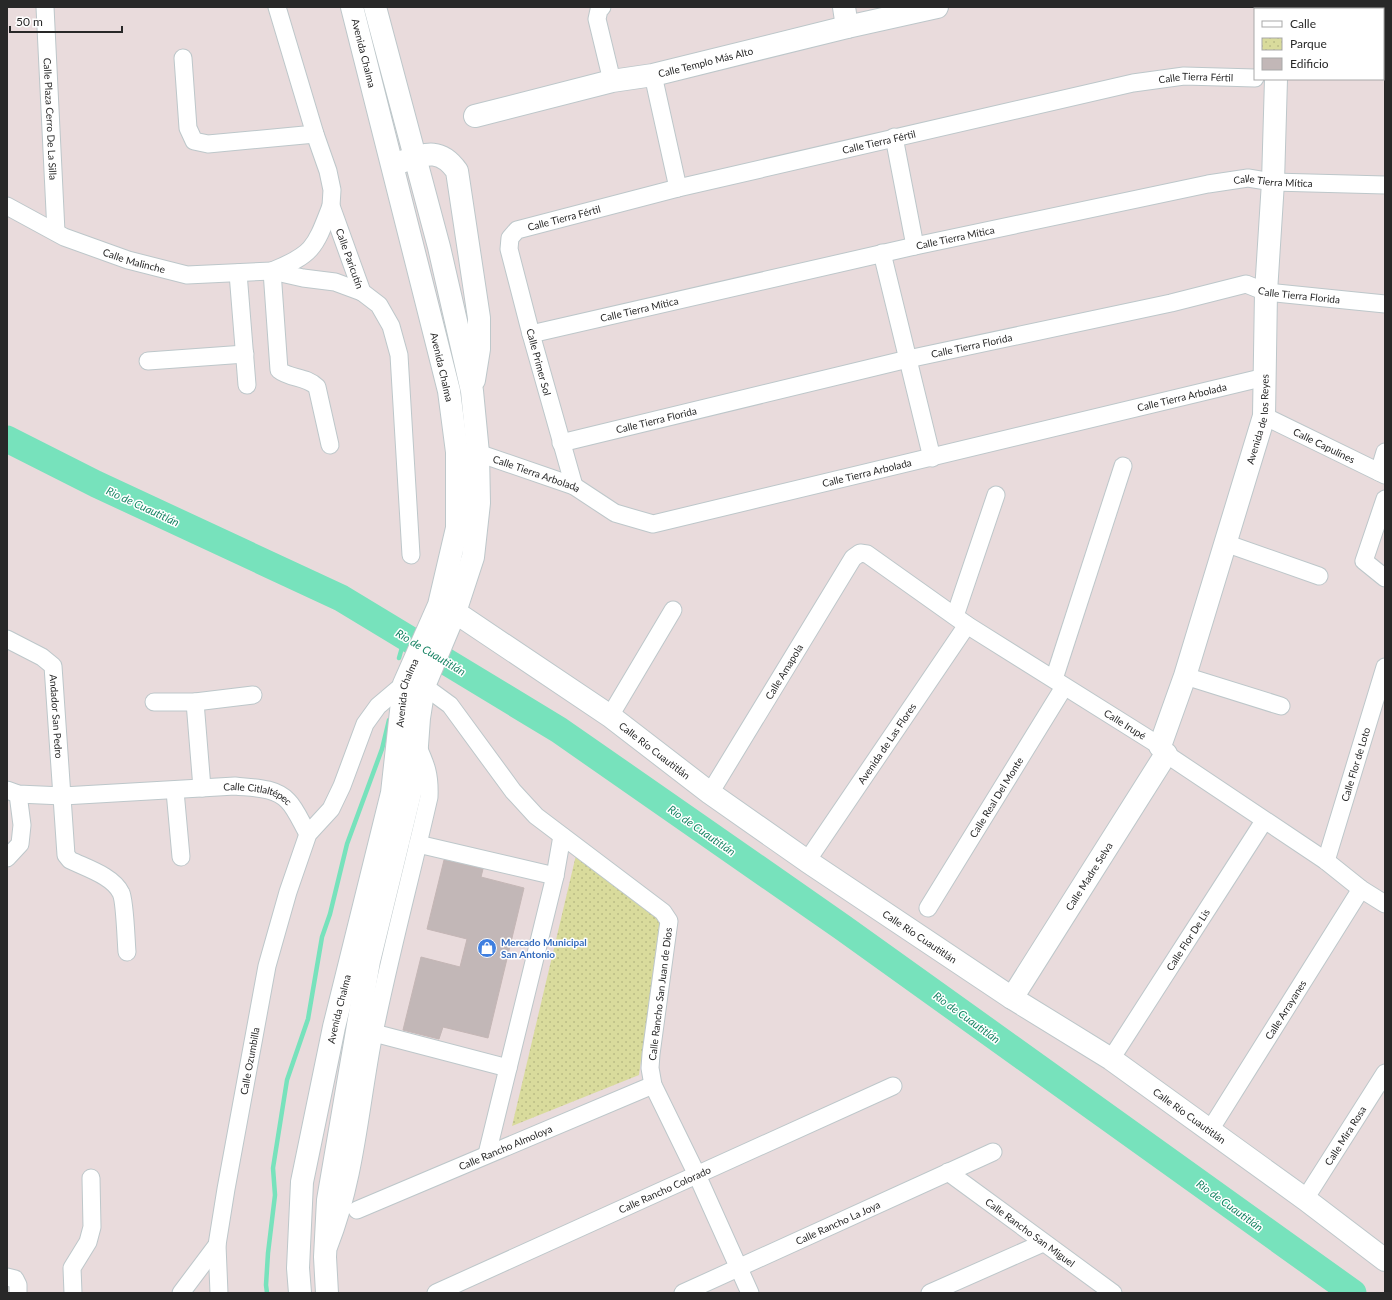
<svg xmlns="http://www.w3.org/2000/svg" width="1392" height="1300" viewBox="0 0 1392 1300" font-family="Lato,sans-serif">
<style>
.park{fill:url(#park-dots)}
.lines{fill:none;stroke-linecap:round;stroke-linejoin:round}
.stream{stroke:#77e2bc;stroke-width:4.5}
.river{stroke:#77e2bc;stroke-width:27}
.building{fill:#c2b7b7;stroke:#c4b6b5}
.street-casing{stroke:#bdc7ca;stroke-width:19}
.secondary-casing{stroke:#bdc7ca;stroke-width:24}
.street{stroke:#fff;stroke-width:17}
.secondary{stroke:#fff;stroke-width:22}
.labels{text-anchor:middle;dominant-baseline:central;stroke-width:3;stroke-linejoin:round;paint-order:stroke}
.street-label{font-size:10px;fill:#282828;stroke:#fff}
.shop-label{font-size:10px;font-weight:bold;fill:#366cbe;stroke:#fff;text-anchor:start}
.water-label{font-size:11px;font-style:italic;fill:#1a8566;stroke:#fff}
</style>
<defs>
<pattern id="park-dots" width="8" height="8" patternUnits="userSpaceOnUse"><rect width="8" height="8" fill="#d9db9c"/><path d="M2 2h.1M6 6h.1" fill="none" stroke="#babc86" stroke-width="1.8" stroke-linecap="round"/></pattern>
</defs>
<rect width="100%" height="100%" fill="#e9dbdc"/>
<path class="park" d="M577,851L660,919L639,1075L512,1126Z"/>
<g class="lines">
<path class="stream" d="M399,658L405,637
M267,1293L266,1285L268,1253L275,1195L273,1168L287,1080L308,1019L322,937L330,914L347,844L382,749L389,720"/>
<path class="river" d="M7,439L96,484L341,598L559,730L842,927L1353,1293"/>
</g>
<path class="building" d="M444,860L483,869L481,877L524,888L488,1038L443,1027L439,1039L403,1030L421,957L460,967L467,939L427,929Z"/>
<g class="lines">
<defs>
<g id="street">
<path id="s1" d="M45,7L56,232"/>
<path id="s2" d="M277,7L315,134L328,171L332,190L331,206L362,292L379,305L391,326L399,355L411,555"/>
<path d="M602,7L599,10L597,19L612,81"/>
<path d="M183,58L188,128L194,141L208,144L315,134"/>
<path d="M653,75L678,188"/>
<path d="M894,137L915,246"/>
<path id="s3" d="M7,206L64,237L128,260L187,275L272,271L303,278L335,282L362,292"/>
<path d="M882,253L932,458"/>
<path d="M272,271L279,370C290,379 306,376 317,387L330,445"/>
<path d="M272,271C314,254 315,247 331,206"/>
<path d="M238,273L247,385"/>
<path id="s4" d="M531,334L915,246L1208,184L1248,178L1273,182L1385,185"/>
<path d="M148,361L245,354"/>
<path id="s5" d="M1264,416L1385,475"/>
<path id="s6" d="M561,443L908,359L1171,303L1246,284L1266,292L1385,304"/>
<path id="s7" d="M478,453L574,486L615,513L653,524L1265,377"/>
<path d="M1379,472L1385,452"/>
<path id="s8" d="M574,486L531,334L509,249L510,238L517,230L678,188L1133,83L1184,76L1255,78"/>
<path d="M1385,499L1364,561L1385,578"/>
<path d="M1225,543L1319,576"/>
<path d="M955,616L996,495"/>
<path id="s9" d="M7,639L42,657L53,666L66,855L70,860C86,868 113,876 121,893C125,901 126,941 127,952"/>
<path d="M1185,676L1281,706"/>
<path d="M1054,679L1123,466"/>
<path d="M424,686L450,705L513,791L536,816L663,912L669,921L651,1054L650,1068L653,1085L697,1175L750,1293"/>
<path d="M154,702H195L253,695"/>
<path d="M195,702L202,788"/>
<path d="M610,716L673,610"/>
<path id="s10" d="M7,790L18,794L63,796L235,786C253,788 275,787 288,801C296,809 302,824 308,834"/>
<path d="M175,791L181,857"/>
<path id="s11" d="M710,793L853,558L860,553L867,554L967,625L1160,746L1166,754L1326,861L1361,889L1385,904"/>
<path d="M418,844L555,876"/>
<path d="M7,858L20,844L22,825L18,794"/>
<path id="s12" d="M807,861L967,625"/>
<path id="s13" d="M1326,861L1385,667"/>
<path id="s14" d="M928,908L1064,687"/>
<path d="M374,1033L508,1068"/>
<path id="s15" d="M1111,1059L1264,821"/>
<path id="s16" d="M1210,1130L1361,889"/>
<path d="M487,1154L555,876L562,836"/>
<path id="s17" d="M948,1172L1113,1293"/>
<path id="s18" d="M1305,1199L1385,1073"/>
<path id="s19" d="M357,1210L653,1085"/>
<path d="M329,1246C356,1178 360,1104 374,1033C390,954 411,876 429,797C430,774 426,765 417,745"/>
<path d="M7,1277L15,1279L18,1285V1293"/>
<path d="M73,1293L72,1268L88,1242L92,1227L91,1178"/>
<path d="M181,1293L217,1245"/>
<path id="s20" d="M219,1293L217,1245L226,1189L267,966L288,892L308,834L331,809L342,786L365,724L378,706L404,684"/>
<path id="s21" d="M436,1293L893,1086"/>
<path id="s22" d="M683,1293L993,1152"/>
<path d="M930,1293L1043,1243"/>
</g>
<g id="secondary">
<path d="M844,7L847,27"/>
<path d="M1277,9V7"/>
<path d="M1383,64L1385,65"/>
<path id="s23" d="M475,116L612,81L653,75L847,27L937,7"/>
<path d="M401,162C425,154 440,147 457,171L479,318V349L474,380"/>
<path id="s24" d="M455,612L610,716L710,793L807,861L1012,998L1111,1059L1305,1199L1385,1260"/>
<path id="s25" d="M1160,746L1185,676L1264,416L1266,292L1273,182L1276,79"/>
<path id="s26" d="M1012,998L1166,754"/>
<path id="s27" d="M300,1293L298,1268L302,1182L334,1027L392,793L404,684L439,605L457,528V452L449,391L352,7"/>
<path d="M327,1293L325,1257L328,1200L369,961L415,773L419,718L424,686L455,612L473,557L479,503L478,453L472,391L439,247L375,7"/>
</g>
</defs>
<use href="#street" class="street-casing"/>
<use href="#secondary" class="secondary-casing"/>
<use href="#street" class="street"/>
<use href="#secondary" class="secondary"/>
</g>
<defs>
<symbol id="shop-disc" viewBox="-11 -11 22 22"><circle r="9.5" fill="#3f7fe0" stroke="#fff"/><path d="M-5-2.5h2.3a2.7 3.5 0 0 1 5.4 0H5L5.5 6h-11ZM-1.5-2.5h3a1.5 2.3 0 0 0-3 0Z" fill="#fff"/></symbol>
</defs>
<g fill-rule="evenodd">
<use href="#shop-disc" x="476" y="937" width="22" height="22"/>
</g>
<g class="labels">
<g class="street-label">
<text transform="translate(364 53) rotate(76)">Avenida Chalma</text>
<text stroke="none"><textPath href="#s23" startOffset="237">Calle Templo Más Alto</textPath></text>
<text stroke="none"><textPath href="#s8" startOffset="964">Calle Tierra Fértil</textPath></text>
<text stroke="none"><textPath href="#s1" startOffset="112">Calle Plaza Cerro De La Silla</textPath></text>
<text stroke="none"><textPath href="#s8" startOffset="640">Calle Tierra Fértil</textPath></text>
<text stroke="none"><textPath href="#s4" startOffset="759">Calle Tierra Mítica</textPath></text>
<text stroke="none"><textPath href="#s8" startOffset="316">Calle Tierra Fértil</textPath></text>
<text stroke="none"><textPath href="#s4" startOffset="435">Calle Tierra Mítica</textPath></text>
<text stroke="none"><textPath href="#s2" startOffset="263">Calle Paricutín</textPath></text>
<text stroke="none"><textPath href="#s3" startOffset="139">Calle Malinche</textPath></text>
<text stroke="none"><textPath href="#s6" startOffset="758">Calle Tierra Florida</textPath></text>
<text stroke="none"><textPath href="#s4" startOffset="111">Calle Tierra Mítica</textPath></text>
<text stroke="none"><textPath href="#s6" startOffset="422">Calle Tierra Florida</textPath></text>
<text transform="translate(539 362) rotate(75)">Calle Primer Sol</text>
<text transform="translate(442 367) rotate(77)">Avenida Chalma</text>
<text stroke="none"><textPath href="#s7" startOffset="734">Calle Tierra Arbolada</textPath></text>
<text stroke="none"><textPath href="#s25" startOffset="342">Avenida de los Reyes</textPath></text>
<text stroke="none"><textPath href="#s6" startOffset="98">Calle Tierra Florida</textPath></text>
<text stroke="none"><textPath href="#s5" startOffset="67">Calle Capulines</textPath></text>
<text stroke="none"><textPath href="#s7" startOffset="410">Calle Tierra Arbolada</textPath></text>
<text stroke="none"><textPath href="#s7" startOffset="62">Calle Tierra Arbolada</textPath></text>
<text stroke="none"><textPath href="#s11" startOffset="142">Calle Amapola</textPath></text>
<text stroke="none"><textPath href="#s27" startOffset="612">Avenida Chalma</textPath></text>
<text stroke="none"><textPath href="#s9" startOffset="104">Andador San Pedro</textPath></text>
<text stroke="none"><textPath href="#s11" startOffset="600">Calle Irupé</textPath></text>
<text stroke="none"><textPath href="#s12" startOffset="142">Avenida de Las Flores</textPath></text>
<text stroke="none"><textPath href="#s24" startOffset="243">Calle Río Cuautitlán</textPath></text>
<text stroke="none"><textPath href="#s13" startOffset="101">Calle Flor de Loto</textPath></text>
<text stroke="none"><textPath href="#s10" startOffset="253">Calle Citlaltépec</textPath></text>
<text stroke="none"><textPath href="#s14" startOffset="130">Calle Real Del Monte</textPath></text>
<text stroke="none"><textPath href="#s26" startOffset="144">Calle Madre Selva</textPath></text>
<text stroke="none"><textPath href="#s24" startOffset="567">Calle Río Cuautitlán</textPath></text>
<text stroke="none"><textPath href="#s15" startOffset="142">Calle Flor De Lis</textPath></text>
<text transform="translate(660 994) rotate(-83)">Calle Rancho San Juan de Dios</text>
<text stroke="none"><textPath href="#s27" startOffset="288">Avenida Chalma</textPath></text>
<text stroke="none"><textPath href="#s16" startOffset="142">Calle Arrayanes</textPath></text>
<text stroke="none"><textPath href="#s20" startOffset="235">Calle Ozumbilla</textPath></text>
<text stroke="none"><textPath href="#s24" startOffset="891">Calle Río Cuautitlán</textPath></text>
<text stroke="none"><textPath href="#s18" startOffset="75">Calle Mira Rosa</textPath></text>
<text stroke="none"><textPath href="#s19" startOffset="161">Calle Rancho Almoloya</textPath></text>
<text stroke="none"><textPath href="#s21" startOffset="251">Calle Rancho Colorado</textPath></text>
<text stroke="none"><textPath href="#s22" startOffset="170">Calle Rancho La Joya</textPath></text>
<text stroke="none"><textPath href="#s17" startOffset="102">Calle Rancho San Miguel</textPath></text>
</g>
<g class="shop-label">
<text x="501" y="942">Mercado Municipal<tspan x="501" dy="12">San Antonio</tspan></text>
</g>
<g class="water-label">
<text transform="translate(143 506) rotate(25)">Rio de Cuautitlán</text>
<text transform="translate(431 652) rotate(31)">Rio de Cuautitlán</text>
<text transform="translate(702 830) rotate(35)">Rio de Cuautitlán</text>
<text transform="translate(967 1017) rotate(36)">Rio de Cuautitlán</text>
<text transform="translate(1230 1205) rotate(36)">Rio de Cuautitlán</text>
</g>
</g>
<rect width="1392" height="1300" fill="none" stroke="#282828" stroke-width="16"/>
<rect x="1254" y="8" width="130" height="72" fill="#ffffff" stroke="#a9a9a9"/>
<rect x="1262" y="21" width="20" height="6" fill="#ffffff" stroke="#a9a9a9"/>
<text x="1290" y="28" font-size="12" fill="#282828">Calle</text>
<rect x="1262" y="38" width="20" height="12" fill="url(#park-dots)" stroke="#a9a9a9"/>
<text x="1290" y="48" font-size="12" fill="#282828">Parque</text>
<rect x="1262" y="58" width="20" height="12" fill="#c2b7b7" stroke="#a9a9a9"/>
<text x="1290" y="68" font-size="12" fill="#282828">Edificio</text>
<path d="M10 26v6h112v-6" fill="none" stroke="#282828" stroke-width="2"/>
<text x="16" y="26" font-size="12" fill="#282828" stroke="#ffffff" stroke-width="3" paint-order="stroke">50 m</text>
</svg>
